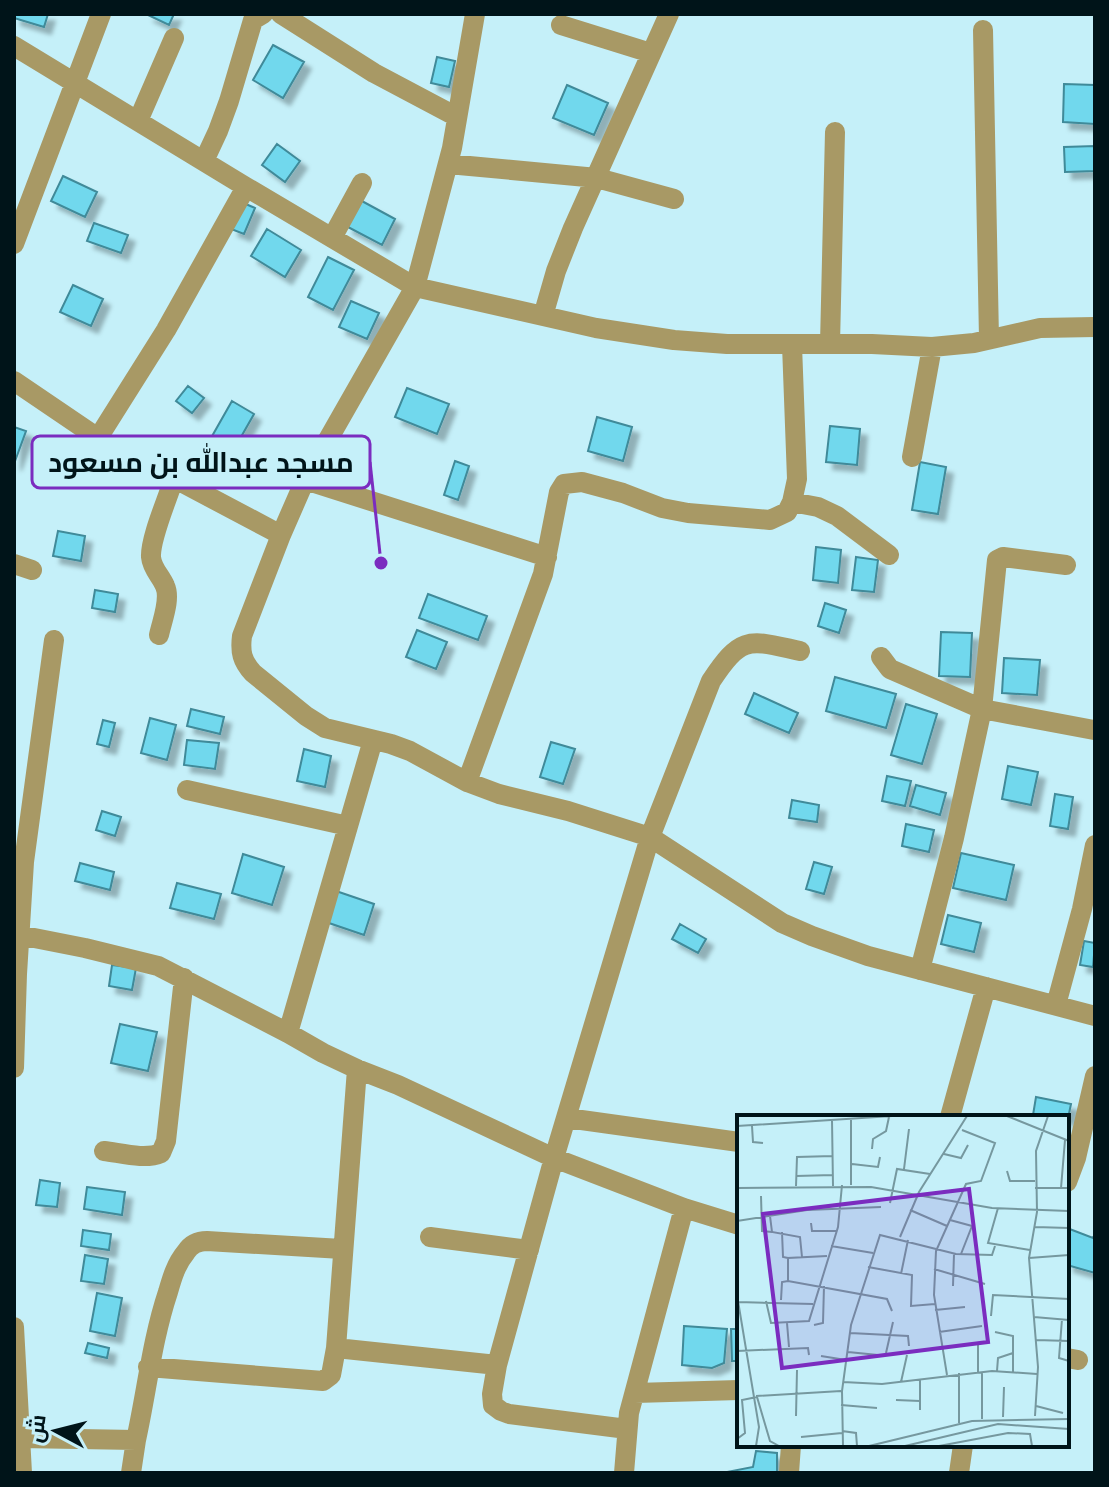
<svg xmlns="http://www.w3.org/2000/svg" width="1109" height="1487" viewBox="0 0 1109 1487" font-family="'IBM Plex Sans',Cairo,sans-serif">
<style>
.building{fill:#71d8ed;stroke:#3f8a99;stroke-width:2;filter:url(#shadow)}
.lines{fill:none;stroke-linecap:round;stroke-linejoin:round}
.minor{stroke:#a89965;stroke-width:20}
.inset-road{fill:none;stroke:#76989f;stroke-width:2}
.view{fill:#7b2cbf;fill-opacity:0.15;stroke:#7b2cbf;stroke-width:4}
.inset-edge{fill:none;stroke:#001419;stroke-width:4}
.leader{fill:none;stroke:#7b2cbf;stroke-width:3}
.callout-dot{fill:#7b2cbf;stroke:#c5f0f9;stroke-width:3}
.callout{fill:#c5f0f9;stroke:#7b2cbf;stroke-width:3}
.callout-label{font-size:28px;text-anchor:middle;font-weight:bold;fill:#001419}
</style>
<defs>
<filter id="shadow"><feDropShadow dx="7" dy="7" stdDeviation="2" flood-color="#0004"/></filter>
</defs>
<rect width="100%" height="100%" fill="#c5f0f9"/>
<path class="building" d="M14,14H48L44,27L14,18Z
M146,14H174L169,25Z
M273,45L304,62L283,98L253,80Z
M437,57L455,61L449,87L431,83Z
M1064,84L1095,85V124L1063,122Z
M567,85L608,103L594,135L553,118Z
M277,144L300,161L285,182L262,165Z
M1095,146V171L1065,172L1064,147Z
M63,176L97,192L85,217L51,201Z
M360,200L395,219L382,245L346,226Z
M241,202L255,208L244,234L231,229Z
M94,223L128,235L121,253L87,241Z
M267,229L301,250L285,277L251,256Z
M328,257L354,270L333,310L308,297Z
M73,285L103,299L91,326L60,312Z
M351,301L379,313L367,339L339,327Z
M188,386L204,398L192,413L176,401Z
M407,388L449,404L437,434L395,417Z
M232,401L254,414L233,451L211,438Z
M597,417L632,427L623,461L588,451Z
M830,426L860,429L857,465L826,462Z
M14,427L26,431L14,464Z
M455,461L469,466L458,500L444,495Z
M920,462L946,467L938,514L912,510Z
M58,531L85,536L81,561L53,556Z
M816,547L841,550L838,583L813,580Z
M856,557L878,560L874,592L852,590Z
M95,590L118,594L115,612L92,608Z
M428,594L487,616L478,640L419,618Z
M825,603L846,610L839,633L818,626Z
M417,630L447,642L436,669L406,657Z
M941,632L972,633L970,677L939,676Z
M1004,658L1040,660L1037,695L1002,693Z
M835,677L896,694L886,728L826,711Z
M754,693L798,713L789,733L745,714Z
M906,704L937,714L922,764L891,755Z
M191,709L224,717L220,734L187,726Z
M150,718L176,725L167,760L141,753Z
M103,720L115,723L109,747L97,744Z
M187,740L219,743L215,769L184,765Z
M551,742L575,749L563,784L540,777Z
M304,749L331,756L325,787L297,781Z
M1008,766L1038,772L1031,805L1002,799Z
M887,776L911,781L905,806L882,801Z
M916,785L946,793L940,815L910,806Z
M1055,794L1073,797L1068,829L1050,826Z
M792,800L819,805L817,822L789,818Z
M102,811L121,817L115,836L96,830Z
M906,824L934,830L929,852L902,846Z
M961,853L1014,865L1006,900L953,888Z
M243,854L284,867L272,905L232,893Z
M814,862L832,867L824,894L806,889Z
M80,863L114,872L110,890L75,881Z
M177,883L221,894L214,919L170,908Z
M336,891L374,904L364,935L326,922Z
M948,915L981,923L974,952L941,944Z
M680,924L706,939L698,953L672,939Z
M1084,941L1095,943L1093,967L1080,965Z
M112,965L136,968L132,990L109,986Z
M120,1024L157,1032L148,1071L111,1063Z
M1036,1097L1071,1104L1067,1123V1117L1033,1115Z
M40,1180L60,1183L57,1207L36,1205Z
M87,1187L125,1192L122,1215L84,1209Z
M1067,1228L1093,1238L1095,1234V1273L1067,1265Z
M83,1230L111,1234L109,1250L81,1246Z
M85,1255L108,1259L104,1284L81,1281Z
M97,1293L122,1298L115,1336L90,1331Z
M684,1326L727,1329L724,1363L712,1368L682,1365Z
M731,1329H739V1361H732Z
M88,1343L109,1348L107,1358L85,1353Z
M756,1451L777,1453V1473H722L753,1467Z"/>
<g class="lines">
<path class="minor" d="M281,14L374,73L457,117
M475,14L452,148L415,287L305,480L281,535L242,636C240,652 242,661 253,673L306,716L325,728L391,744L410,751L467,782L499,794L568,811L650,837L782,923L812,936L868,956L1095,1016
M561,25L651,53
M983,30L989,339
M14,46L246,187L415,287L596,328L674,340L727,344H872L932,347L974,343L1040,328L1095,327
M138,121L174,38
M204,161L218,131L229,101L253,20L263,14
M448,164L597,178L674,199
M332,238L362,183
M14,244L101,14
M543,316L556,271L573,228L669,14
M830,344L835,132
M14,381L98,438L281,535
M98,438L166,330L246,187
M912,457L932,347
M305,480L547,557
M792,502L818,507L837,516L889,555
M14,564L32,570
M159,635C162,621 171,599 165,586C161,576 152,569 151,557C150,538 168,498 174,478
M881,657L890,669L982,709L1094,730
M467,782L543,574L559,492L564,484L582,482L623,493L662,508L688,513L770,520L787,512L792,502L797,479L792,345
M187,790L348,826
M14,934L85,948L158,966L288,1033L323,1053L357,1069L398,1085L554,1158L684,1208L739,1225
M920,970L954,838L982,709L997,560L1003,557L1066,565
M1056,1005L1082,909L1095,845
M288,1033L373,740
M14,1068L17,974L24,862L54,640
M357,1069L336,1348L497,1365
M950,1117L986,987
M567,1118L739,1142
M104,1151C121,1153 145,1160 161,1153L166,1141L184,978
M1067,1182L1076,1158L1095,1076
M430,1237L529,1250
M14,1327L22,1473
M1067,1358L1078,1360
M148,1367L323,1381L331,1375L336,1348
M635,1393L739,1390
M627,1429L509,1414L501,1411L493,1405L492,1394L497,1365L554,1158L650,837L711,681C742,634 749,640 800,651
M20,1438L136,1440C147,1390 152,1340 168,1292C172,1278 176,1264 186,1252C191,1244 198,1241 207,1241L342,1249
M131,1473L136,1440
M624,1473L629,1413L684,1208
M789,1473L791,1445
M959,1473L963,1445"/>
</g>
<g transform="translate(737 1115)">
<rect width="332" height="332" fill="#c5f0f9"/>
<path class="inset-road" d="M270,1L332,26M114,3V70M95,5L96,71M0,11L155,1M15,11L16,27L26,28M135,34L136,24L149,16L152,2M207,39L224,43L231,30M115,49L141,52L143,42M167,54L172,14M270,56L273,66H298M59,61L96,60M59,71L60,42L96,41M0,73L134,72L255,93L332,96M298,73H332M324,73L328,25M24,81L25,116L35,117M153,88L160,54L193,59M261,93L251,128L293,135M173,95L210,111M33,101L35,117L63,122L65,142M213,105L235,111L224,139M0,106L70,95L144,92M74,108L75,116H99M298,112L332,113M45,117L46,142L51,143M163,122L182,77L230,1M94,131L136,138M292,143L332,140M131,152L175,160L174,191L198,189M197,154L248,169M164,159L171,125M51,166V143L90,141M216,171L217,139M0,180L22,312L19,331M44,185L45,167L51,166L150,184L155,196M29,186L34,208L72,206L101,112L105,70M1,187L76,189M198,195L228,192M254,201L256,180L332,184M297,202L332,205M325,204L322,243L332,246M50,208L52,232M77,210L86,208L87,171M202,217L245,211M258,217L276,221V257M113,218L171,221L172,231M299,225L332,226M241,230V257M0,236L71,233L72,240M111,237L141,240M149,238L156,207M84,241L109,245M260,256L261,243L276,238M210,260L197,180L199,136L229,69L244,66L258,28L225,15M106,267L145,269L255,256L300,259M164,267L170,240M19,281L104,276M159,285L183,286M104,290L140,293M299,291L326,298M183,295V265M59,301L60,255M298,301L301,252L292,143L300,97L299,36L311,1M266,302L267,272M245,304V257M222,308V258M105,316L119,318L120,331M64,322L105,318M0,324L8,318L5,285L20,282L33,326L42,331M106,331L105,276L114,210L143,120L219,139L255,140L258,131M132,331L235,306L332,304M168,331L261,309L332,314M202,331L271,318L293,319L295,331"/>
<path class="view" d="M232,74L251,227L45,253L26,99Z"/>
<rect width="332" height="332" class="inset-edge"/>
</g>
<path class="leader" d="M381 563L370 462"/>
<circle class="callout-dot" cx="381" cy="563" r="8"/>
<rect class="callout" x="32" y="436" width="338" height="52" rx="8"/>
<g class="callout-label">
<text x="201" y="472">مسجد عبدالله بن مسعود</text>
</g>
<rect width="1109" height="1487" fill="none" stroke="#001419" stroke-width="32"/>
<g transform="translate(56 1431) rotate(277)" stroke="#c5f0f9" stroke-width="6" paint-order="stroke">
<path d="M0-6L14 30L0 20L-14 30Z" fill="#001419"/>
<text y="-12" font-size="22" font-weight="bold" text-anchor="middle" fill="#001419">ش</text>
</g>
</svg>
